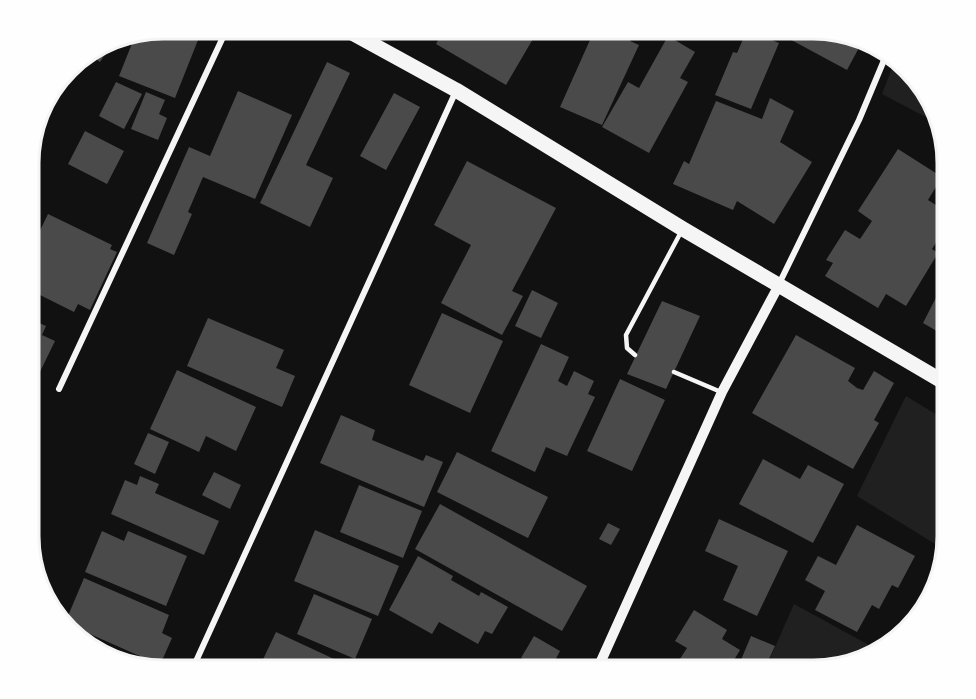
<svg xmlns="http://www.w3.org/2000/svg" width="976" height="699" viewBox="0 0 976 699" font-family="'Open Sans',sans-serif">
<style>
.green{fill:#202020}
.building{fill:#4a4a4a}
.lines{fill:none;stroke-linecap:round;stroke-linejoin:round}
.service{stroke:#f5f5f5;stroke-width:4.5}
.minor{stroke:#f5f5f5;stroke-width:6}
.tertiary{stroke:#f5f5f5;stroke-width:10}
.primary{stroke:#f5f5f5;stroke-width:15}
.rim{fill:none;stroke:#f5f5f5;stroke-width:3}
</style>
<rect width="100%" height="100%" fill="#111"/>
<path class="green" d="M896,58L933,103L939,124L882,94Z
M906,396L947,421V544L945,550L857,496Z
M794,604L880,651L872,657L813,670H765Z"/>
<path class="building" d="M771,29H821L861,44L847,70Z
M663,30H681L678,37Z
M747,30L779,43L751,109L715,95L733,52L737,53Z
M594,31H635L630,41L639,45L602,125L560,107Z
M537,32L506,85L436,44L442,33Z
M187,35L198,40L175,98L119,76L135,36Z
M668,36L695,52L680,78L688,82L649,153L602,127L628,82L639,88Z
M115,39L100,62L88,54Z
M327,62L350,73L306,165L333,178L310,227L260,203Z
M116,82L142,94L124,129L99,116Z
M238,91L292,115L255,199L203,177L188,212L192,214L174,255L147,243L189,147L210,156Z
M146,92L165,100L159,114L167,118L158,140L131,129Z
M394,93L420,107L386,170L360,156Z
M770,98L794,111L780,142L812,162L774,224L737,201L733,210L673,184L684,161L689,164L716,101L762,119Z
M85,131L124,151L107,184L68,164Z
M898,149L942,177L928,200L947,212V225L932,249L938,253L906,306L886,294L878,308L825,276L833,263L826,260L845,230L860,239L872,221L858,211Z
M467,161L556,208L512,291L523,296L502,335L441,303L471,245L434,225Z
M48,214L112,245L110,249L117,252L90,310L78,304L74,312L30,290V251Z
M947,276V337L923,323Z
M532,290L558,303L541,338L515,326Z
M662,301L700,316L666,389L627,374Z
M442,313L503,341L470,413L409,385Z
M208,318L284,350L276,368L295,376L282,407L187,366Z
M30,319L46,326L42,335L55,341L36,380L30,377Z
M796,335L855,368L848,381L857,388L863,390L874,371L894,383L874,420L879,423L853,469L752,413Z
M541,344L569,357L558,381L567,386L574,371L594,381L588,394L595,397L567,456L546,447L535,472L491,451Z
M177,370L256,407L236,451L206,436L199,452L150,429Z
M620,379L665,400L632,471L587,451Z
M341,415L375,430L372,440L423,461L426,455L443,462L424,507L320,463Z
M148,433L169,442L155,474L134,464Z
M457,452L548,497L528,538L437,492Z
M763,459L800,479L808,465L844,484L813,543L739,504Z
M214,472L241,485L230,509L202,495Z
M140,476L159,484L155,493L219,521L204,555L111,514L125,480L137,485Z
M359,485L422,511L403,558L340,532Z
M440,504L587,586L562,631L415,549Z
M719,519L788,551L757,616L723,600L738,566L705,551Z
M608,523L620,529L611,545L599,539Z
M857,525L915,556L898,588L892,585L879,609L872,605L857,632L815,610L825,591L805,580L818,556L836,565Z
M315,530L399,566L378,616L294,581Z
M102,531L124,541L128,531L187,556L166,606L85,572Z
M418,556L453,576L451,580L479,596L481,592L508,607L492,634L485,631L478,644L439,622L432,634L389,610Z
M84,578L169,615L162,633L172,638L160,665L65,623Z
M314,594L372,619L355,659L297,634Z
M694,610L727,630L722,639L740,650L728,670H692L678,662L687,648L675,641Z
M276,632L347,665L345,670H258Z
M534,636L560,651L550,670H543L521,658Z
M751,636L775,646L764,670H745L738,667Z
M391,664L402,670H387Z"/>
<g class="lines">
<path class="service" d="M635,355L627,348L626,335L681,232
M674,372L721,392"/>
<path class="minor" d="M779,284L859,120L887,53
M59,389L224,35
M192,670L456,91"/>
<path class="tertiary" d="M597,670L722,392L779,285"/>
<path class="primary" d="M352,33L456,90L683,229L947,384"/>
</g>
<path d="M0 0H976V699H0ZM163 39H813A124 124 0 0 1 937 163V536A124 124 0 0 1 813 660H163A124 124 0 0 1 39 536V163A124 124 0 0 1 163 39Z" fill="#fefefe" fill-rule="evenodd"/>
<path class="rim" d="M163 39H813A124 124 0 0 1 937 163V536A124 124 0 0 1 813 660H163A124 124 0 0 1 39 536V163A124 124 0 0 1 163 39Z"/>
</svg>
